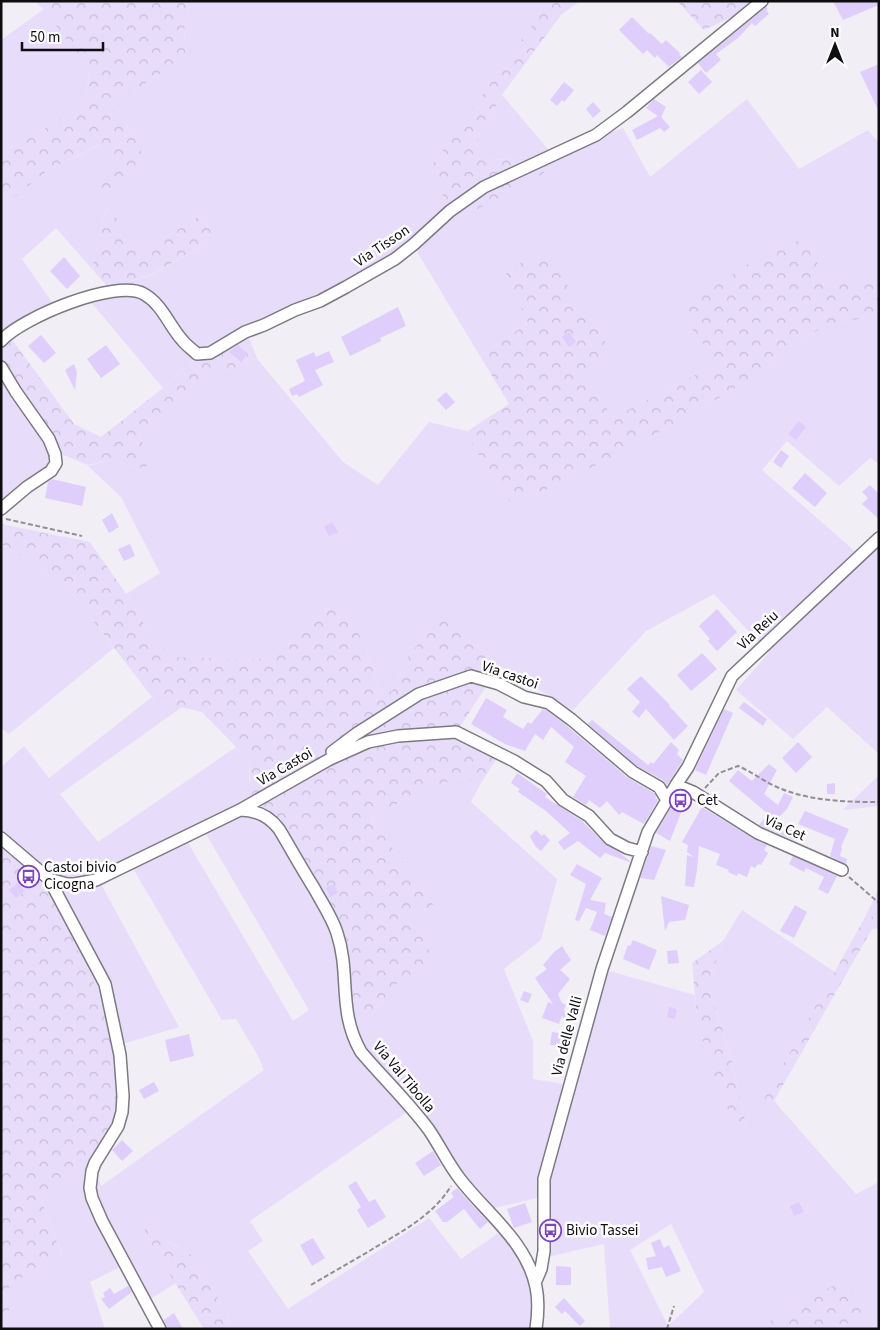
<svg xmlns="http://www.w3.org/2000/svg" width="880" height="1330" viewBox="0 0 880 1330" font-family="'Source Sans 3',sans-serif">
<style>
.green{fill:#e8dcfb;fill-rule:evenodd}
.forest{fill:url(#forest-crowns)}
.building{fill:#dfcefc}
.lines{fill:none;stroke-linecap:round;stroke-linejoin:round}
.minor-casing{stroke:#7c7980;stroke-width:14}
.path{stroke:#918f95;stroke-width:2;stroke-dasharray:5 2.5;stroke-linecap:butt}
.minor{stroke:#fff;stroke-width:11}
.labels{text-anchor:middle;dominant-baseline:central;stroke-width:5;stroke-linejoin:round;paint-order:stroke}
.street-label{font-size:15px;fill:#0e0d10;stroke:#fdfdfe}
.poi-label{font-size:15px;fill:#0e0d10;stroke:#fdfdfe;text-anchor:start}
</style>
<defs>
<pattern id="forest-crowns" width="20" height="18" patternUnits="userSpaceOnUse" patternTransform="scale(1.25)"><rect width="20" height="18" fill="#e8dcfb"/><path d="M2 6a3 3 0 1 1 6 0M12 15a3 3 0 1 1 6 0" fill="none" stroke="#c6bcd6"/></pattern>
</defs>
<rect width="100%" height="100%" fill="#f1eef6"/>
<path class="green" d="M191,1H547L535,21L431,168L552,155L492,160L476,144L502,95L553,155L623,128L650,177L747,99L799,169L868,130L879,143V282L830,284L718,363L613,418L586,377L506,271L528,323L480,356L416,250L248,336L193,360L163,388L90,301L108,287L150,276L216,238L200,216L151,246H124L118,219L106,208L92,269L56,228L22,259L58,311L10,337L3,363L9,366L61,454L32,488L1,509V208L48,170L100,145L112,161L100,186L140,142L112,105L186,57L184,30Z
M44,9L90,70L84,105L16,146L1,150V40Z
M879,316V464L870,458L839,486L787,441L762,470L865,560L879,548V754L827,707L793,739L736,690L769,653L714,594L646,631L573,710L499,666L440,617L408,657L392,691L379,694L372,667L359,634L334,604L294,640L267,658L243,660L206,659L176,657L153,639L126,594L160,573L121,497L88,466L110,460L141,468L154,462L138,435L210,375L258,360L343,462L378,485L429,422L466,431L473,446L513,506L631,448L747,382L826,324Z
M1,544L24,557L71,592L114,648L9,734L1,728Z
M152,697L160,702L182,707L60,794L98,842L236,747L250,760L249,781L333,932L369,1019L394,986L432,959L413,915L434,906L371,818L411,797L463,776L480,785L471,802L557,879L541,940L504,969L533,1041V1079L570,1085L602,969L695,995L698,1027L717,1084L739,1132L746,1124L730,1053L708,985L723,941L742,910L835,972L763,1101H774L856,1194L879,1182V1329H839L866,1310L845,1280L756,1329H610L604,1244L543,1258L546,1196L494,1208L407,1112L250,1221L263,1241L248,1251L288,1309L429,1218L461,1259L500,1232L541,1276L538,1329H229L227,1313L191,1255L144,1226L150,1243L176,1283L142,1304L122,1266L90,1282L105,1329H9V1284L63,1257L42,1202L90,1157L101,1186L264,1070L257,1054L236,1019L222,1020L134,870L122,874L102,886L179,1027L116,1046L1,838V767L24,746L49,778ZM206,834L309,1010L293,1021L187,841ZM671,1224L704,1292L668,1326L630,1250Z
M879,775V806L843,810Z
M879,888V915L864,919Z"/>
<path class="forest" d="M35,1H191L184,30L186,57L112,105L140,142L143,169L124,188L103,198L100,186L112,161L99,145L48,170L1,208V150L16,146L84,105L90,71L44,10Z
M547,1H580L561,15L502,95L476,144L492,160L553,155L543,174L455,221L430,168L535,21Z
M677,1H767L704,30Z
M106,208L118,219L124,246H151L200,216L216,238L149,276L108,287L92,269Z
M802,239L830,283L879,282V316L826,324L747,382L631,448L513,506L473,446L466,432L509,404L480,356L528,323L505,271L545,251L611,351L586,377L613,418L718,363L678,311L754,260Z
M248,336L258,360L210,375L138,435L155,463L141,468L110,460L88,465L61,454L9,366L3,363L10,337L74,424L101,437L163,388L193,360Z
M1,524L90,542L126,594L153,639L176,657L243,660L267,658L294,640L334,604L359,634L372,667L379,694L392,691L408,657L440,616L499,666L460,727L502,750L480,785L463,776L411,797L371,818L434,906L413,915L433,959L394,986L369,1019L342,1011L340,970L333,932L279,837L250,813V760L236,747L202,712L160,702L152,697L71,592L24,557L1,544Z
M1,838L32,859L52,897L95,985L116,1046L119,1107L103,1145L42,1202L63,1258L9,1284V1329H1Z
M879,915V928L872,929L774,1101H763L864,919Z
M723,941L708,985L730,1053L746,1124L738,1133L717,1084L698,1027L692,963Z
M143,1226L162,1228L166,1240L191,1255L227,1313L229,1329H204L150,1243Z
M845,1279L866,1310L839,1329H756Z"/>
<path class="building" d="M833,1H879V5L843,20Z
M766,7L768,9L766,10L769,14L755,26L752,23L738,38L716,54L721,60L706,73L698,63Z
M632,17L649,34L650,33L662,44L666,40L680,53L679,55L682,57L669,67L657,55L655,58L647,50L643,54L619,30Z
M879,64V112L860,72Z
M701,70L712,82L699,94L688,82Z
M564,82L574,90L564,102L562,100L557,106L550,100Z
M654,99L666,107L661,117L670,127L664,132L660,128L637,140L632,130L658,116L646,108Z
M593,102L601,111L593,118L586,109Z
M64,257L80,276L67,289L50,271Z
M398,307L406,326L380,338L381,341L350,356L341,337Z
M569,332L576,342L569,347L562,337Z
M41,335L56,353L44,363L28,346Z
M106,345L120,364L101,378L87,359Z
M238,345L248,354L241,362L229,352Z
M329,351L334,362L315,370L323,385L299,397L297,394L292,396L289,389L305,381L296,360L314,352L316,357Z
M74,364L77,372L75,390L65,370Z
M446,392L455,402L446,410L437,400Z
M799,421L806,427L796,440L788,434Z
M781,450L789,456L781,468L773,462Z
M805,473L827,493L815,507L792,488Z
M52,479L86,487L82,506L45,498L48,482Z
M870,485L879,494V519L862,504L868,498L862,492Z
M112,513L119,527L109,533L102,520Z
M332,522L338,532L329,536L324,527Z
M130,544L135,556L124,561L118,549Z
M717,609L737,632L717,651L708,641L710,639L699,626Z
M702,653L717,669L691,691L677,675Z
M641,676L670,705L669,706L688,726L674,740L646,709L639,718L632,712L640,702L627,689Z
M486,698L507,710L503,717L523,729L528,722L531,724L543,709L546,710L567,726L628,778L654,793L656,797L655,798L658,800L644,824L622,812L619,815L607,801L600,808L589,800L586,805L573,797L586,776L565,762L574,747L551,727L543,740L535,734L525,751L505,744L471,724Z
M744,702L767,719L763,726L739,708Z
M724,709L733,713L706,775L695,770Z
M592,720L648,765L651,762L653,764L671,742L679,750L677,754L683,760L667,785L663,780L637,766L588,724Z
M798,742L812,757L796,773L782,758Z
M769,764L777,770L764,794L778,805L784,793L793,797L787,809L770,826L789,832L792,828L800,832L796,841L759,825L768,814L729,781L738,770L752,781Z
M517,773L547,794L545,797L582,821L605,844L620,853L630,861L629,862L605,853L600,858L578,841L564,850L558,842L570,833L546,811L518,792L520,789L511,783Z
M835,783V794H827V784Z
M672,806L682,810L670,841L656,833Z
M702,807L754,839L767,845L764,850L768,853L761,865L758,864L755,868L751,866L747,877L738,873L737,876L728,872L729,870L716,865L720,854L699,846L697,870L694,887L685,886L687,855L694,857L687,852L688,845L682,842Z
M805,811L849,829L841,847L842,848L840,856L847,859L846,864L830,856L835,839L798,824Z
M536,830L542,836L544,834L550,840L541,851L535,846L530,836Z
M651,846L666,850L654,880L640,878Z
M793,856L837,876L828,894L818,889L824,877L806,868L804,872L789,864Z
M577,864L602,878L590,900L606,903L604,914L612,917L605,936L590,930L597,912L586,908L579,921L575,920L586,884L570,875Z
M17,883L25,891L16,898L9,890Z
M334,884L338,893L330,897L326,888Z
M661,896L689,905L685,920L669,922L665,931Z
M795,905L807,912L794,938L780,931Z
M633,940L657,950L649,970L623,959L628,945L630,946Z
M562,946L571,960L560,970L570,979L558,994L562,1003L566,1005L564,1010L568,1018L565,1020L562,1016L559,1024L542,1018L548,1002L553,1004L535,978L547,969L543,965L554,952Z
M677,950L679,963L668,964L667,951Z
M524,991L532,994L528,1003L520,1000Z
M669,1007L677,1009L675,1019L667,1017Z
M552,1032L566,1034L565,1046L550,1045Z
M189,1034L194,1056L170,1062L165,1040Z
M154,1082L159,1091L144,1099L139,1090Z
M122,1140L133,1151L122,1161L112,1150Z
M433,1151L441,1165L424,1176L415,1163Z
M356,1181L369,1202L375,1199L386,1217L368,1228L357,1210L361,1207L348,1186Z
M457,1188L488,1222L480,1229L464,1209L447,1222H443L435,1211L454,1197L451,1193Z
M799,1202L804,1212L794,1216L790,1206Z
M525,1203L532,1222L514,1228L507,1209Z
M313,1238L325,1258L312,1266L300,1245Z
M660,1239L664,1248L669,1245L681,1271L666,1277L662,1267L648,1270L646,1258L656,1256L651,1243Z
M556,1266L571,1267V1285H556Z
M128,1286L132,1292L109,1309L101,1299L105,1297L103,1293L110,1288L114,1294Z
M564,1298L585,1321L580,1326L565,1311L562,1314L555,1307Z
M174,1313L183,1329H169L165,1323L164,1320Z"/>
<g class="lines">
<defs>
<path id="minor" d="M1,341C21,318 116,278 144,294C163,305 169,326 183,341C187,346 193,350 197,354L210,353L245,332L264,325L295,310L320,301L346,287L395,259L414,244L450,211L484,187L596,135L627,112L762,1
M1,367L16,392L49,439L55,454L56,463L51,471L27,487L1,509
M332,752L356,734L419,694L471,676L499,684L524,697L549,703L572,720L633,772L659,787L667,800
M676,785L693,792L758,833L842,870
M240,810C256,810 269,816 279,829C291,849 302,869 314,888C322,903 332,917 337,933C351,975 337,1010 361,1052C383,1078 409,1103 429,1130C440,1146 448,1164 460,1179C486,1213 527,1242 536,1287C539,1301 538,1315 536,1329
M1,838L49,879L67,884H75L96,880L240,810L330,759L368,742L398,736L456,732L514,761L546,781L563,800L589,816L610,839L627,848L642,852
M49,879L105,984L120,1055L123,1096L122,1112L118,1126L95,1163L92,1171L90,1188L92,1198L102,1221L160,1329
M535,1283L541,1269L544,1251V1179L602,969L648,832L676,785L688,767L732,676L879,538"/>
</defs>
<use href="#minor" class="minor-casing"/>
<path class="path" d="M6,519L82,536
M705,788L719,773L738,766C752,772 765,782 779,788C811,801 845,802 879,802
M849,877L879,903
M311,1285C331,1273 351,1262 371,1250C399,1233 433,1216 451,1186
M667,1329L674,1306"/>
<use href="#minor" class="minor"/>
</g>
<defs>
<symbol id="bus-ring" viewBox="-11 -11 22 22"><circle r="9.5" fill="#fdfdfe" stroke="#7c45bb" stroke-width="1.5"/><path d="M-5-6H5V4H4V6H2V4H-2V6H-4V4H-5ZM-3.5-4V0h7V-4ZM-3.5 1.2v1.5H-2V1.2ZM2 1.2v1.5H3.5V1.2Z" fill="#7c45bb"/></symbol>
</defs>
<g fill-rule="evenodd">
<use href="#bus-ring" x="668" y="788" width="25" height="25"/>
<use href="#bus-ring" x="16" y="864" width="25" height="25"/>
<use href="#bus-ring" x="538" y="1218" width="25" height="25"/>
</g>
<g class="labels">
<g class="street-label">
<text transform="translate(382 246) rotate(-34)">Via Tisson</text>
<text transform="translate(758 630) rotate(-43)">Via Reiu</text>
<text transform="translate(510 675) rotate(19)">Via castoi</text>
<text transform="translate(285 767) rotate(-30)">Via Castoi</text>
<text transform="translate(785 828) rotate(24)">Via Cet</text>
<text transform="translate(567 1036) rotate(-75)">Via delle Valli</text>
<text transform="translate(404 1077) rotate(50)">Via Val Tibolla</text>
</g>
<g class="poi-label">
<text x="697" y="800">Cet</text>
<text x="44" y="867">Castoi bivio<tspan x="44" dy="17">Cicogna</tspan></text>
<text x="566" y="1230">Bivio Tassei</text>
</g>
</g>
<rect width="880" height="1330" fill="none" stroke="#0e0d10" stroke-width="5"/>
<g transform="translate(835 45)" stroke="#fdfdfe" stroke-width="4" paint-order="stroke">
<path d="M0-4L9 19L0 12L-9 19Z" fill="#0e0d10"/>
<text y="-8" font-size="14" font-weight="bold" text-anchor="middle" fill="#0e0d10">N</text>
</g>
<path d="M22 42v8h81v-8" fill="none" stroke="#0e0d10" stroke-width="2.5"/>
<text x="30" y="42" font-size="15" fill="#0e0d10" stroke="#fdfdfe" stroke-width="4" paint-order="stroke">50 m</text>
</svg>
